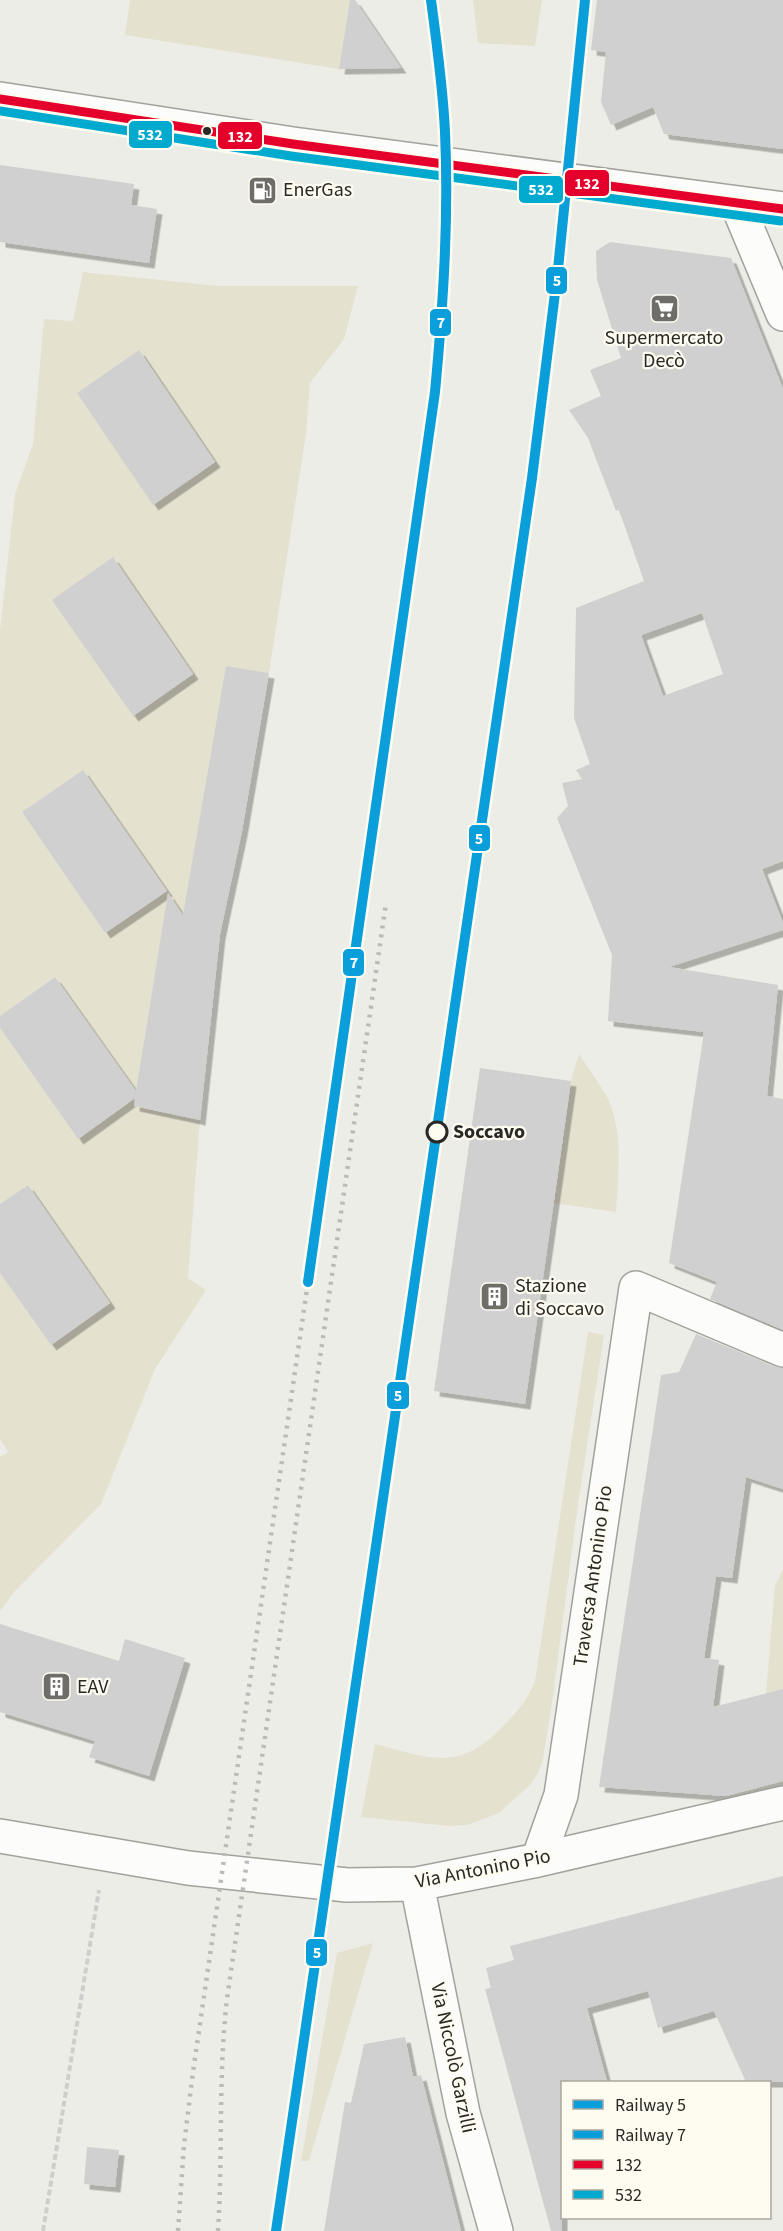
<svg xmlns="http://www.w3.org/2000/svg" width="783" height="2231" viewBox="0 0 783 2231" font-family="'Source Sans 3',sans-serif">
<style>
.green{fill:#e4e1cf;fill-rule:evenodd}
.building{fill:#cfd0cf;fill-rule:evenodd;filter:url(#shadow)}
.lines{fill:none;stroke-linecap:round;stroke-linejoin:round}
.minor-casing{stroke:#a2a29d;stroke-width:36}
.path{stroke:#cececc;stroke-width:4;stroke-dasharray:6 3;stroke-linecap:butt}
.minor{stroke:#fcfcfb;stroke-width:33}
.rail{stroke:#babab9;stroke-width:4.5;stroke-dasharray:3 6;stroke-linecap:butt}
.bus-1-casing{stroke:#fefcf1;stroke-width:14}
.bus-2-casing{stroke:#fefcf1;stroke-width:14}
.bus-1{stroke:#e4002b;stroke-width:9}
.bus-2{stroke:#00a9ce;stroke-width:9}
.rail-1-casing{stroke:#fefcf1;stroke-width:15}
.rail-2-casing{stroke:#fefcf1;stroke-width:15}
.rail-1{stroke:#0a9eda;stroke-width:10}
.rail-2{stroke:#0a9eda;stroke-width:10}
.bus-dot{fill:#292824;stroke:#fefcf1;stroke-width:2}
.stop-dot{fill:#fefcf1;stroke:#292824;stroke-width:3}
.labels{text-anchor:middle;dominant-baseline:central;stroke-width:4.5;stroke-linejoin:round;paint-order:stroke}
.poi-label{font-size:20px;fill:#292824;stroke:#fefcf1;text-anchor:start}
.stop-label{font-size:20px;font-weight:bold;fill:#292824;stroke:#fefcf1;text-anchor:start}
.street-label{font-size:20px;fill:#292824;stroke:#fefcf1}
.line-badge{stroke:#fefcf1;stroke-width:2}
.badge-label{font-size:16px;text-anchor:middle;font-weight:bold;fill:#fff}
</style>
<defs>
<filter id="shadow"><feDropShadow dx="5.5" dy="5.5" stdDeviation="0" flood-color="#0004"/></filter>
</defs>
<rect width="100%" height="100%" fill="#edede7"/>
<path class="green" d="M130,0H350L339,69L125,35Z
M473,0H542L535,46L478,43Z
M83,272L218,286H358L344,339L310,383L306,434L269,673L226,667L178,946L160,944L144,1040L152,1110L200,1120L188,1278L206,1290L155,1369L101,1504L14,1592L0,1611V1457L8,1452L0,1439V1273L51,1345L110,1303L28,1185L0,1204V1028L78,1139L139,1095L55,977L0,1016V631L15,494L33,444L44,319L73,321ZM138,351L215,462L154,504L77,393ZM113,557L193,674L133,716L53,600ZM83,770L166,891L105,933L22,812Z
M579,1054C588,1068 599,1082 607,1097C624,1132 618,1174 616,1212L554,1203L571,1081Z
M588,1332L604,1335L578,1504L552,1703L543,1759L538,1773L530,1785L499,1813L467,1825L448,1826L361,1817L375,1744C427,1757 458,1773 500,1729C518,1711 525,1704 535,1681Z
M783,1569V1689L766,1694L775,1586Z
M373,1943L309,2161H301L337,1953Z"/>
<path class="building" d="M350,0H355L401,68L339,69Z
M597,0H783V149L664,134L653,107L611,125L601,102L606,52L591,50Z
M0,165L134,184L131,205L157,209L149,263L0,242Z
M610,242L731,258L783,389V861L762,869L783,923V930L669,967L778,985L767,1096L783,1099V1330L710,1299L717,1282L669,1263L704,1032L608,1021L612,955L557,818L568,806L562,783L582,779L576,770L590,764L574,718L576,608L644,581L619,510L616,511L588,438L569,410L601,396L590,370L621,358L597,280L596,251ZM702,613L723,674L663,696L641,635Z
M139,350L215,462L153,505L77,393Z
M113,557L193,674L133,716L52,600Z
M226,666L269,673L242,831L220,934L200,1120L134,1106L135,1098L78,1139L0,1028V1016L55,977L136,1091L168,893L183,915Z
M83,770L167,891L105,933L22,812Z
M480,1068L571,1081L525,1404L434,1391Z
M28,1185L110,1303L51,1345L0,1273V1204Z
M696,1334L776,1367L783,1368V1489L746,1477L732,1578L716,1576L704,1658L719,1660L713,1707L783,1689V1781L726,1796L599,1787L661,1375L679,1372Z
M0,1624L119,1661L125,1639L185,1658L149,1776L89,1757L95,1741L0,1712Z
M783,1876V2082H746L714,2011L658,2028L648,1991L587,2008L607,2082H562V2231H551L485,1989L491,1988L486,1968L514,1960L510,1946Z
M405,2037L413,2077L421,2075L461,2231H324L345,2102L351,2103L364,2044Z
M87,2147L119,2150L115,2187L84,2184Z"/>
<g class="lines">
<defs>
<path id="minor" d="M0,99L293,144L783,209
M737,204L783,314
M0,1836L188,1868L347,1885L417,1884L538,1860L783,1803
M538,1860L561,1795L636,1288L783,1350
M417,1884L463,2113L496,2231"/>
</defs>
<use href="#minor" class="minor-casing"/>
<path class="path" d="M43,2231L99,1890"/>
<use href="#minor" class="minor"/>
<path class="rail" d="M178,2231L184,2145L193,2072L308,1282
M218,2231C223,2153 218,2076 227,1999L386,903"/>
<defs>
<path id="bus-1" d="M0,99L293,144L783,209"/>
<path id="bus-2" d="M0,111L291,156L781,221"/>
</defs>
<use href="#bus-1" class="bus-1-casing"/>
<use href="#bus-2" class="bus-2-casing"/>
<use href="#bus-1" class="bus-1"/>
<use href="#bus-2" class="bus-2"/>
<defs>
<path id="rail-1" d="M276,2231L532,478L558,269L585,0"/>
<path id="rail-2" d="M308,1282L435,392C443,306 449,219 445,132C443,88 437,44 431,0"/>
</defs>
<use href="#rail-1" class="rail-1-casing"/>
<use href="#rail-2" class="rail-2-casing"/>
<use href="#rail-1" class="rail-1"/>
<use href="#rail-2" class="rail-2"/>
</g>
<defs>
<symbol id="fuel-square" viewBox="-11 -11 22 22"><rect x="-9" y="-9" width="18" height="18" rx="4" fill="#6e6d68" stroke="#fefcf1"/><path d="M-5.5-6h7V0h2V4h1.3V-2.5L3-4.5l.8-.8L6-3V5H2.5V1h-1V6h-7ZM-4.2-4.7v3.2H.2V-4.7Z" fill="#fff"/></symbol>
<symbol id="supermarket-square" viewBox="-11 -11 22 22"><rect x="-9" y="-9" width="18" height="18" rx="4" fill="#6e6d68" stroke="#fefcf1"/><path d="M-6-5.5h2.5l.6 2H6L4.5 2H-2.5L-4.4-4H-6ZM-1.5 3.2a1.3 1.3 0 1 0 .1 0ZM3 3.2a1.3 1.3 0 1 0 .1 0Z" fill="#fff"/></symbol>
<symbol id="building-square" viewBox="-11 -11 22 22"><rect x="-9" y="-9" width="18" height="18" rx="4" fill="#6e6d68" stroke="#fefcf1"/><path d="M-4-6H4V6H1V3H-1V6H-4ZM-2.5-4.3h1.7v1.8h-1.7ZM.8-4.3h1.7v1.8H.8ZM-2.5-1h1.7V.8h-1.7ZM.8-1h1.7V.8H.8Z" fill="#fff"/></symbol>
</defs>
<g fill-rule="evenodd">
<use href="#fuel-square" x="246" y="174" width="33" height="33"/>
<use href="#supermarket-square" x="648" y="292" width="33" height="33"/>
<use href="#building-square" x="478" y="1280" width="33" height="33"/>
<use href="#building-square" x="40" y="1670" width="33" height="33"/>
</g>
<circle class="bus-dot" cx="207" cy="131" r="5"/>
<circle class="stop-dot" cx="437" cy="1132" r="10"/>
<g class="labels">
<g class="poi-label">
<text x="283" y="190">EnerGas</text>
<text x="664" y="338" text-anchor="middle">Supermercato<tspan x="664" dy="23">Decò</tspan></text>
<text x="515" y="1286">Stazione<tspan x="515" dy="23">di Soccavo</tspan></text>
<text x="77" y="1687">EAV</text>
</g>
<g class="stop-label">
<text x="453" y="1132">Soccavo</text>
</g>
<g class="street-label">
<text transform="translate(593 1576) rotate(-82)">Traversa Antonino Pio</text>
<text transform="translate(483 1869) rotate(-11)">Via Antonino Pio</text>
<text transform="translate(453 2058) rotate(78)">Via Niccolò Garzilli</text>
</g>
</g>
<g class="line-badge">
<rect x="128" y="120" width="45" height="29" rx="6" fill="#00a9ce"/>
<rect x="217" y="121" width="46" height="29" rx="6" fill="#e4002b"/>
<rect x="564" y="169" width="46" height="28" rx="6" fill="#e4002b"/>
<rect x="518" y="175" width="46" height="29" rx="6" fill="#00a9ce"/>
<rect x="545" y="266" width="23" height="29" rx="6" fill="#0a9eda"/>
<rect x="429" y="308" width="23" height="29" rx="6" fill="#0a9eda"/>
<rect x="468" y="824" width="23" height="28" rx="6" fill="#0a9eda"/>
<rect x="342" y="948" width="23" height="29" rx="6" fill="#0a9eda"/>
<rect x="386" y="1381" width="24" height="29" rx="6" fill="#0a9eda"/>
<rect x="305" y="1938" width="23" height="29" rx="6" fill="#0a9eda"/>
</g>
<g class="badge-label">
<text x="150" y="140">532</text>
<text x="240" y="142">132</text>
<text x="587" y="189">132</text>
<text x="541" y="195">532</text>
<text x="557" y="286">5</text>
<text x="441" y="328">7</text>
<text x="479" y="844">5</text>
<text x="354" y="968">7</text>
<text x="398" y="1401">5</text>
<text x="317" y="1958">5</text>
</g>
<rect x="561" y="2081" width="210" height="138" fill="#fefcf1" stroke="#a9a79f" stroke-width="1.5"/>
<rect x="573" y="2100" width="30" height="9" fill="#0a9eda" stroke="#a9a79f" stroke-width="1.5"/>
<text x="615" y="2111" font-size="18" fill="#292824">Railway 5</text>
<rect x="573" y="2130" width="30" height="9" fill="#0a9eda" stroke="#a9a79f" stroke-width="1.5"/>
<text x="615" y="2141" font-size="18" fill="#292824">Railway 7</text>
<rect x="573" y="2160" width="30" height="9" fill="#e4002b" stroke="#a9a79f" stroke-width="1.5"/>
<text x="615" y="2171" font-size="18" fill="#292824">132</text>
<rect x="573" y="2190" width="30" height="9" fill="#00a9ce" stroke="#a9a79f" stroke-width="1.5"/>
<text x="615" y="2201" font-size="18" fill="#292824">532</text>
</svg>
